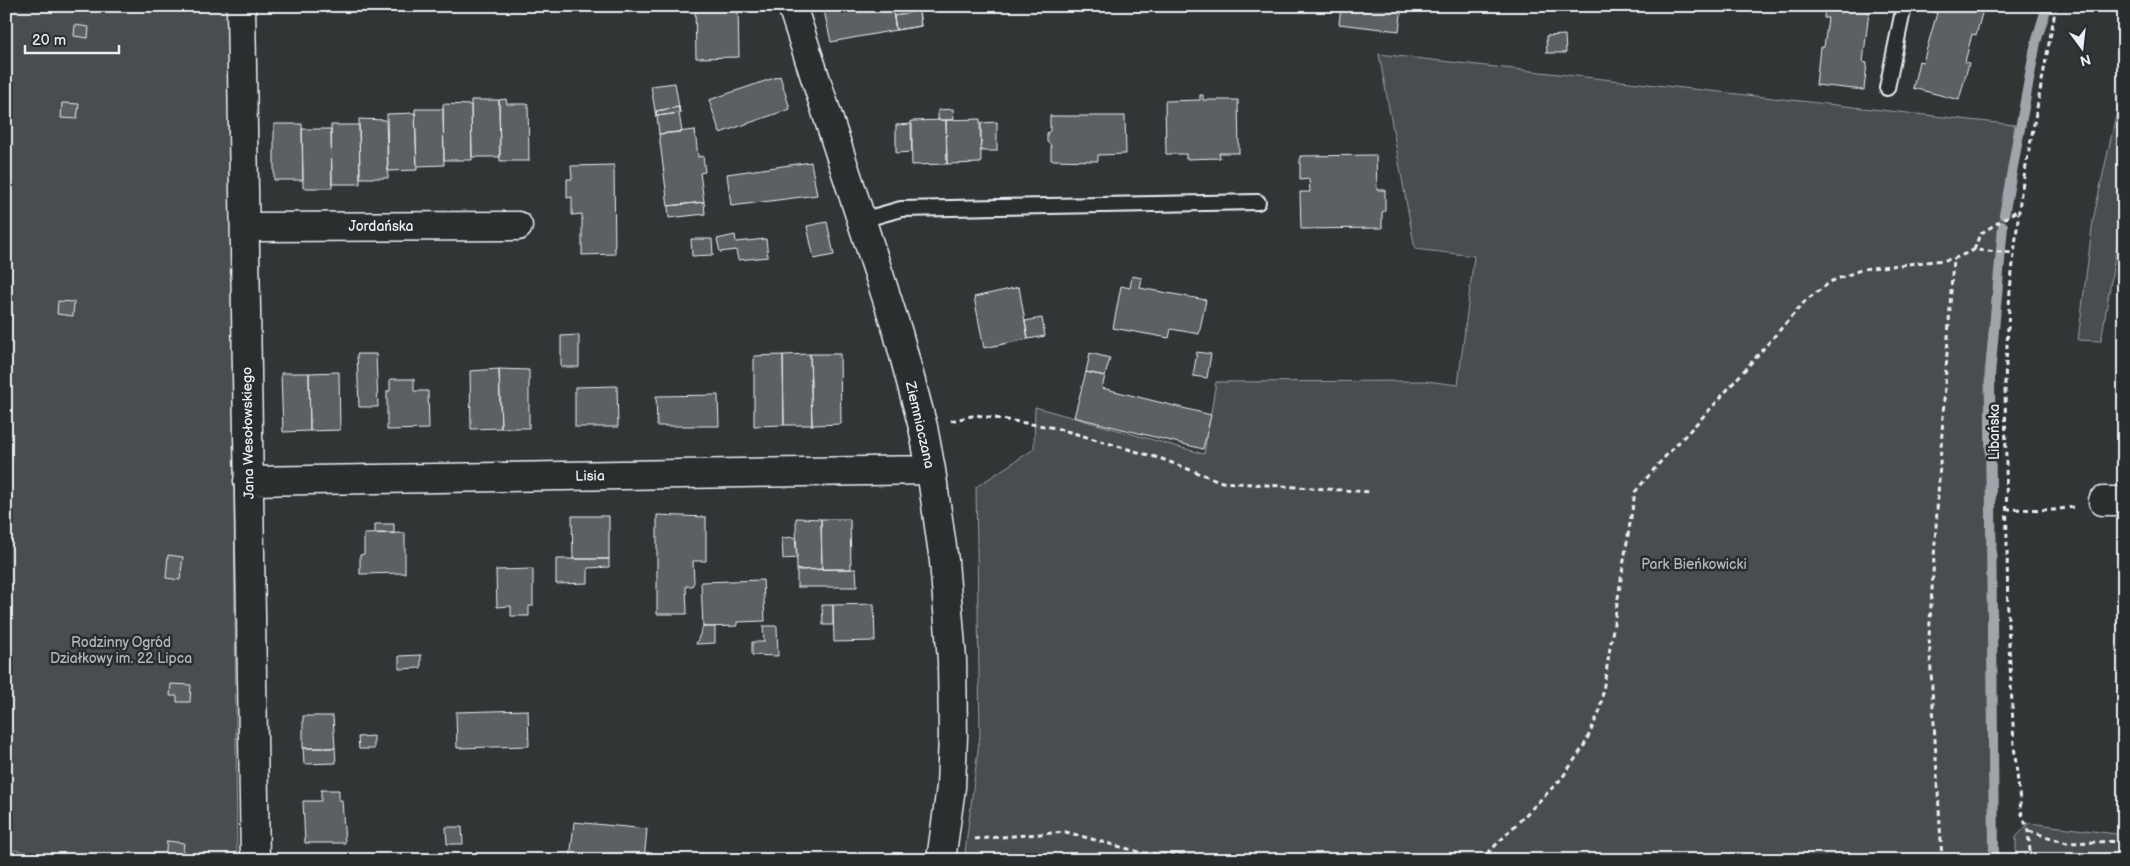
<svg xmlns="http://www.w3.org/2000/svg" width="2130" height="866" viewBox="0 0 2130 866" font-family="'Balsamiq Sans',sans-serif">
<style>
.green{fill:#494d4f;stroke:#989fa4}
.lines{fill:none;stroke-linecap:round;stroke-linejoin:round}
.stream{stroke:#9fa5aa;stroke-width:10}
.building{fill:#5c6063;stroke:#e8f1f8}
.service-casing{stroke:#e8f1f8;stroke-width:18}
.minor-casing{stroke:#e8f1f8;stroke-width:31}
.path{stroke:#e8f1f8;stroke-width:3;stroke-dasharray:5 4;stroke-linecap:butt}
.service{stroke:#2a2d2e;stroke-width:14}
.minor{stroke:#2a2d2e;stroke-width:28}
.labels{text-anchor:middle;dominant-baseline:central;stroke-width:5;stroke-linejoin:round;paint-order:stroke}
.street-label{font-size:14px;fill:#e8f1f8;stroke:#2a2d2e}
.park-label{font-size:14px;fill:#b0b8bd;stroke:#2a2d2e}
</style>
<rect width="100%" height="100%" fill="#323536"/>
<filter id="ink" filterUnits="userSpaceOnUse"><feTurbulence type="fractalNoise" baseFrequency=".02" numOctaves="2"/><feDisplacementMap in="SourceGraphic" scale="10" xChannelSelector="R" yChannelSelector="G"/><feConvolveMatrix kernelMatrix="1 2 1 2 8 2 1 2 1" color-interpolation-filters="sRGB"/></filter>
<g filter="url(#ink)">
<path class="green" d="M6,6H230L237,860H78L6,849Z
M1379,54L2015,125L2001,212L1985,374L1990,860H964L980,734L976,487L1034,449L1035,407L1204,454L1216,382L1426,381L1458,385L1474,256L1415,249Z
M2124,78V220L2117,245L2101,341L2078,340L2093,220Z
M2029,823L2124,835V860H2016V837Z"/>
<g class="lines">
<path class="stream" d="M2004,215L2036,42L2047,6
M1994,860L1990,376L2003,226"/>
</g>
<path class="building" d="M695,6H738L739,57L696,58Z
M823,6H892L896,30L831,42Z
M892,6H918L921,26L896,30Z
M1341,6H1402L1399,31L1339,24Z
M1825,6H1873V12H1869L1863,62L1867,63L1864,90L1816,85L1820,47H1824L1828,18H1824Z
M1934,6H1984L1976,35L1972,34L1965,62L1969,63L1959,100L1913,88L1919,61L1923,62L1937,13L1933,12Z
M919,11L921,26L896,30L894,16Z
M75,25L89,27L88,38L74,36Z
M1565,35L1566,53H1547L1546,36Z
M780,76L790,109L720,133L709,100Z
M675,83L680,113L679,107L656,111V117L651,86Z
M1200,95H1203V100H1238L1239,153H1219L1220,158L1186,159V154H1166L1165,101L1200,100Z
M506,99L507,104H528L529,161H500L499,100Z
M471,100H499L500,157H472Z
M62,103L79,104L77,119L61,118Z
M443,104L471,105L472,160H444Z
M679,107V113L657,116L656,111Z
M415,109H443L444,165L417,166Z
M953,109L954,120H938V110Z
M415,113L417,170L388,171L387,114Z
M679,113L682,132L659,134L657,116Z
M1050,116H1125L1126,154L1098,155V161L1051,160V145L1047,142V133L1050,131Z
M359,119L386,120L388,178H360Z
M980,119L981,163L947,164L946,120Z
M946,120L947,164L912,165L911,121Z
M997,122V151H981V123Z
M274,124H302L303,180H274Z
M912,124V152L896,153V125Z
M331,125H359L360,184H332Z
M302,129H331L332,188H303Z
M695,130L698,157L703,156L705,172L700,173L704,202L668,206L659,134Z
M1376,155L1377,190H1385V211L1382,212V228L1301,229L1300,192H1310L1309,179L1300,180V156Z
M811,162L817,195L731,206L727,174Z
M614,165L615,254L582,255V214L572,215V197L567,198V179H572L571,166Z
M704,202L705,214L669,218L668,206Z
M827,222L834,255L814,259L807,226Z
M735,235L736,242L766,239L768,257L738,260L736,250L720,252L717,239Z
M691,239H712L713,255L692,256Z
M1132,276L1142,278L1140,288L1206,300L1199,334L1171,329L1169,338L1113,328L1121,286L1130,288Z
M1019,287L1028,339L984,348L974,297Z
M58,301L74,302L73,316L57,314Z
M1042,318L1045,336L1028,339L1025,321Z
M579,335V367H561V336Z
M1197,352L1211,354L1207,378L1193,376Z
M1090,353L1110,358L1105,376L1086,372Z
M357,354H376L378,407H359Z
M810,354H840L841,424L812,425Z
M810,354L812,425H784L783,355Z
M783,355L784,425L754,426V356Z
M499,369L501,428L471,429L470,371Z
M499,369L529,370V428H501Z
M339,372L340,430L310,431L309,373Z
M1086,372L1105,376L1102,388L1211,415L1203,449L1074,417Z
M281,373H309L310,431L283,432Z
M390,379H414V391H428L429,429L387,430V391H390Z
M617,386L618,427H575V387Z
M718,395L719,426H657L656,396Z
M657,515L706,517V561H693L694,582L692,586H686L687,614H657Z
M572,516H609V559H573Z
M796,518L821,519L822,569L797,570Z
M821,519H850L851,569H822Z
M375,524H394V533H375Z
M405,533V573L360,574V555L364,554V534Z
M795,537L797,558L783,559L782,538Z
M168,555L183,557L180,580L166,578Z
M556,559H609V567L588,568V583L556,584Z
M533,569V606H529V616H511V606L497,607L496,570Z
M856,569L857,587H797V570Z
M763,580L765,621L737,622V626L703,627L701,582Z
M874,604L875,641L834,642L833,605Z
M822,605H833V625H823Z
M763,626H777L778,656L752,655V642H764Z
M703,627H715V643L696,644Z
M421,655V668L399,669V656Z
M171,684L191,685L190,702H177V696H170Z
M528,710L529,746L457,748L456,712Z
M303,716H333L335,748H303Z
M374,736V749H359L358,737Z
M303,748H335L336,763L304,764Z
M321,790H339V800H342L345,843H305L303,801H321Z
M574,822L647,829L644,860H570Z
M446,827H462L463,844H447Z
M167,841L184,843L182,860L165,859Z"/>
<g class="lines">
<defs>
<path id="service" d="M1887,88L1904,6
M862,220L901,209L1258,202"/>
<path id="minor" d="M241,6L255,860
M792,6L898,333L923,427L931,470L944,561L952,660L953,735L951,787L941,860
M245,227L518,226
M248,481L931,470
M2103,501H2124"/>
</defs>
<use href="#service" class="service-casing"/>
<use href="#minor" class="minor-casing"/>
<path class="path" d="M1974,250L1980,234L2018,210
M951,421L976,415L1056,428L1162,459L1222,482L1371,492
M2006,509L2054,510L2073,507
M2029,831L2067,843L2124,841
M975,839L1066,832L1143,853L1267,860
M1481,860L1562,778L1584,746L1600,710L1635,492L1662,460L1714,405L1806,300L1832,281L1863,269L1953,259L1974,250L2014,253
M1942,860L1929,637L1953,259
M2031,860L2028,831L2021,811L2014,745L2008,624L2005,382L2010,290L2021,193L2056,6"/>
<use href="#service" class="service"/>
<use href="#minor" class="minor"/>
</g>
</g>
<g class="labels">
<g class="street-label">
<text x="381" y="226">Jordańska</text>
<text transform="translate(920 425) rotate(77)">Ziemniaczana</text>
<text transform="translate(1994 432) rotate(-90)">Libańska</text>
<text transform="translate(248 433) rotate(-91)">Jana Wesołowskiego</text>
<text transform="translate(590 476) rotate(-1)">Lisia</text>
</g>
<g class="park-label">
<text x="1694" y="564">Park Bieńkowicki</text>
<text x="121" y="642">Rodzinny Ogród<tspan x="121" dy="16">Działkowy im. 22 Lipca</tspan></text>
</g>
</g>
<rect width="2130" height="866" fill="none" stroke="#2a2d2e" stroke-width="25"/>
<rect x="12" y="12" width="2105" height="841" fill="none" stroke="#e8f1f8" stroke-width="2" filter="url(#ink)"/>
<g transform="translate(2082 48) rotate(165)" stroke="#2a2d2e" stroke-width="4" paint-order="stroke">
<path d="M0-4L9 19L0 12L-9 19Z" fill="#e8f1f8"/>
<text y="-8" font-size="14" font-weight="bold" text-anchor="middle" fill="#e8f1f8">N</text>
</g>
<path d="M25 45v8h94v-8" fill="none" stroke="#e8f1f8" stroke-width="2.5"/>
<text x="32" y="45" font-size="15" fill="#e8f1f8" stroke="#2a2d2e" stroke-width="4" paint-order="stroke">20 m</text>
</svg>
